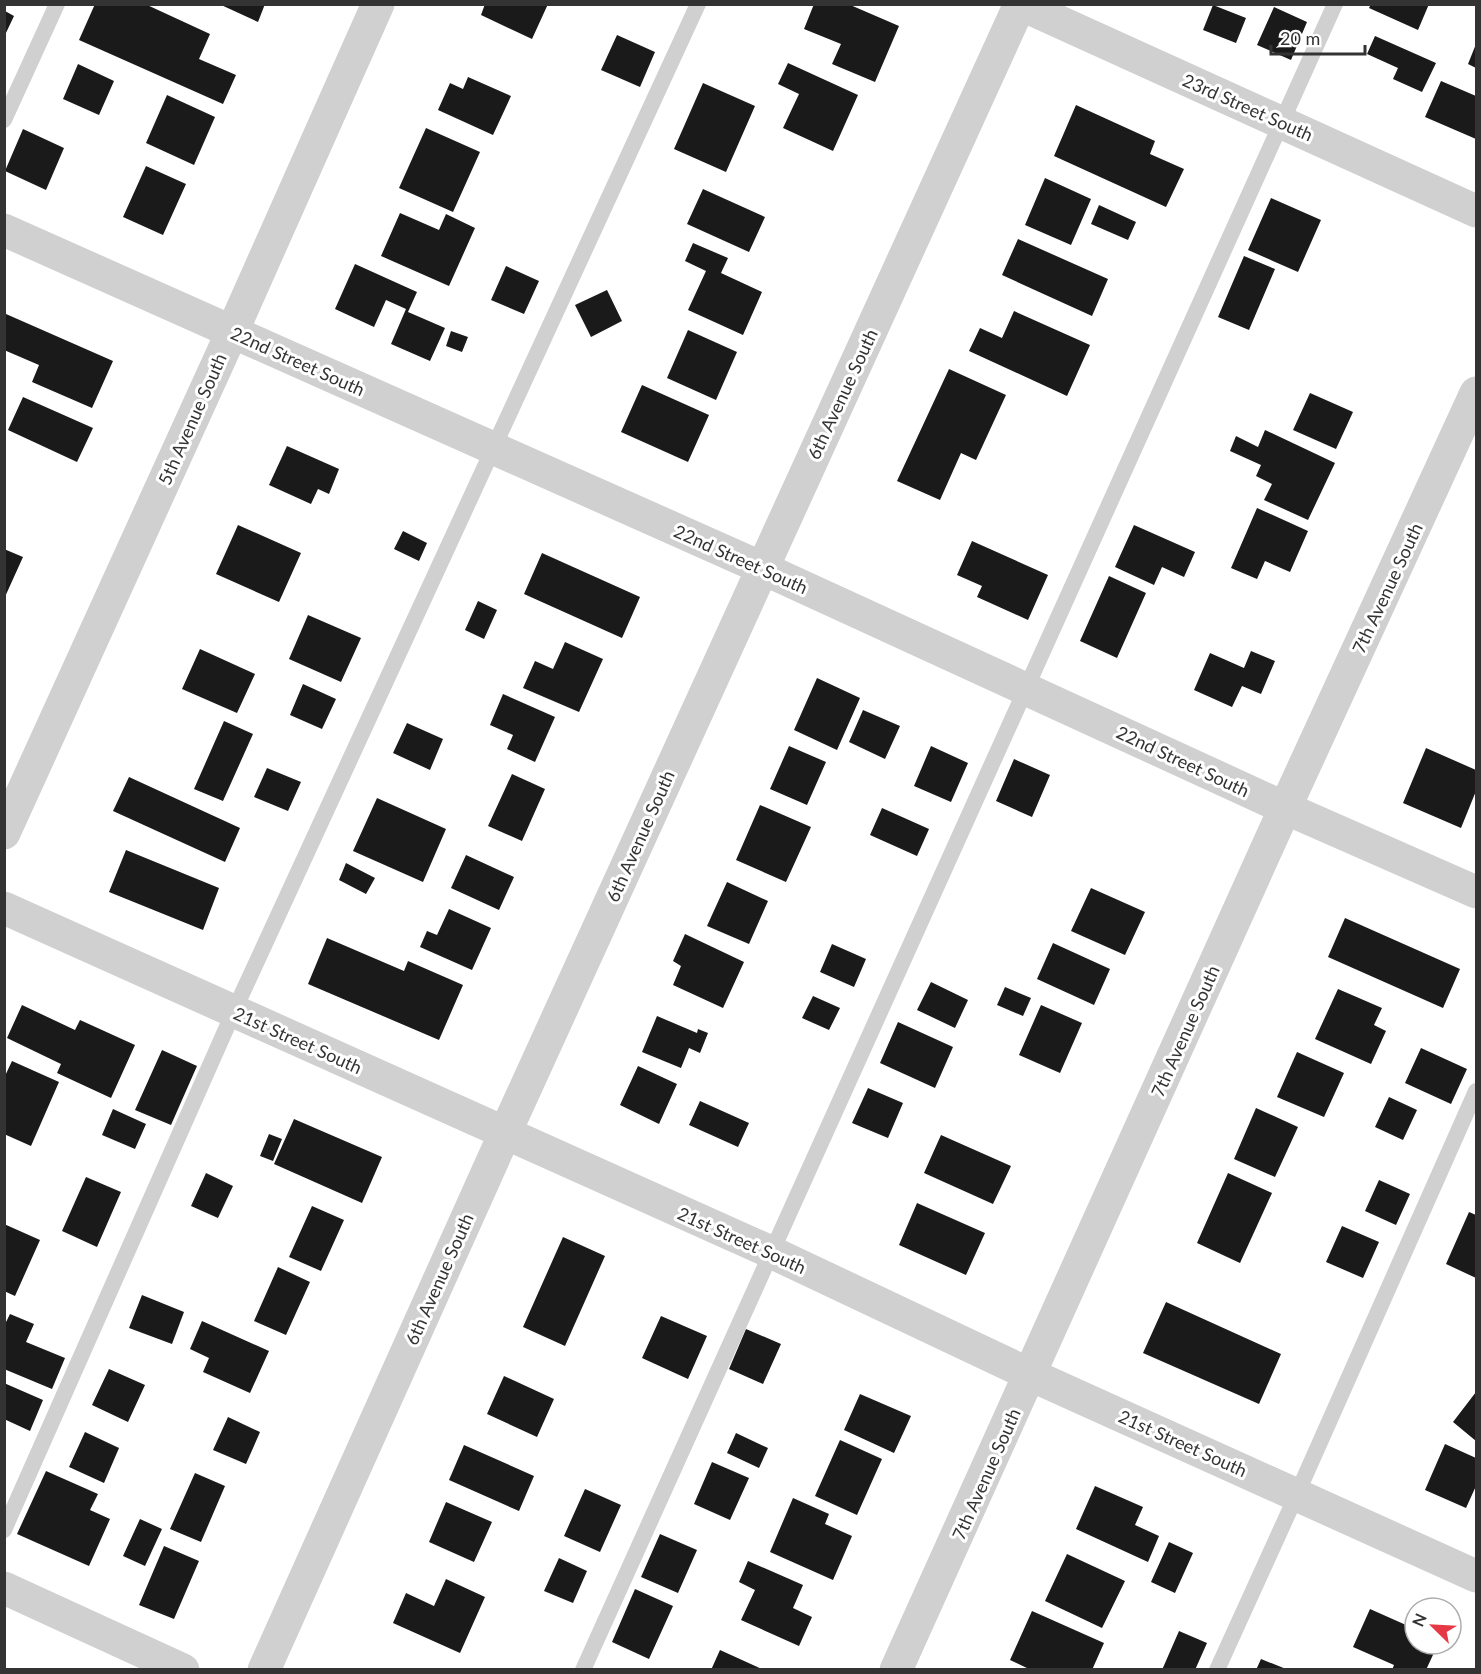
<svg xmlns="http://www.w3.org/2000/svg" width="1481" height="1674" viewBox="0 0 1481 1674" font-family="Lato,sans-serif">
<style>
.building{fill:#1a1a1a}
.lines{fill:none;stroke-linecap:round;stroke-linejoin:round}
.service{stroke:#d0d0d0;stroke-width:16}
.minor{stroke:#d0d0d0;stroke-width:33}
.tertiary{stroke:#d0d0d0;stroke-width:33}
.labels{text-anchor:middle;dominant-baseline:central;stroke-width:6;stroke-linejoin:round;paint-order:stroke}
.street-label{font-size:18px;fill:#333;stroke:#fff}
</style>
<rect width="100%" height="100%" fill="#fff"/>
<path class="building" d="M95,4H145L210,34L199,59L236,75L223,104L79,40Z
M219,4H265L258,22Z
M485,4H548L532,39L481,15Z
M814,4H848L899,26L875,82L832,64L841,44L804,29Z
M1371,4H1429L1418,30L1369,8Z
M1213,5L1246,18L1236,43L1203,30Z
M1274,7L1307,22L1291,60L1257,45Z
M5,11L14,16L5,35Z
M617,35L655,52L640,87L601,70Z
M1375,36L1436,63L1422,92L1393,79L1398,68L1367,54Z
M1476,44V68L1468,64Z
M788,63L858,95L833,151L783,128L799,94L778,84Z
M78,64L114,81L99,115L63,99Z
M468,77L511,96L493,135L438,110L450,83L463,89Z
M1441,81L1476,96V139L1425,117Z
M703,83L755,106L726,172L674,149Z
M167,95L215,117L194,165L146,143Z
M1076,105L1155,141L1150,154L1184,169L1166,207L1054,156Z
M426,128L480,152L453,212L399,188Z
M23,129L64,148L46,190L5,171Z
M146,166L186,184L163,235L123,217Z
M1045,178L1091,199L1071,245L1025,225Z
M703,189L765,217L749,252L687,224Z
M1271,198L1321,220L1298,272L1248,250Z
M1099,205L1136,222L1128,240L1091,224Z
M400,213L439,230L446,214L475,228L449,286L381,256Z
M1018,239L1108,279L1092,316L1002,275Z
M693,243L728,258L721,273L762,292L743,335L688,310L706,271L685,261Z
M1244,256L1275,269L1249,330L1218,317Z
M355,264L417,292L408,312L445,328L430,361L391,344L406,309L386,300L374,327L335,309Z
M506,266L539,281L524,314L491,300Z
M607,290L622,321L591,337L575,305Z
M1014,311L1090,345L1067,396L969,351L980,328L1002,338Z
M6,314L113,361L92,408L32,382L39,365L4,350V318Z
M688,330L737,352L716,400L667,378Z
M451,331L468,337L462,352L446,346Z
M949,369L1006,395L976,460L961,453L940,500L897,481Z
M642,385L709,415L688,462L621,432Z
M1310,393L1353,412L1336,449L1293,430Z
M23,397L93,428L77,462L8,430Z
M1265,430L1335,463L1308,520L1264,500L1272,484L1256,476L1261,465L1230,451L1236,436L1258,447Z
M287,446L339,469L329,494L318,489L311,504L269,485Z
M1257,508L1308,531L1290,572L1265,561L1257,579L1231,568Z
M238,525L301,553L279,602L216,574Z
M1134,525L1195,552L1184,577L1162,567L1154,585L1115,567Z
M403,531L427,543L419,561L394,549Z
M972,541L1048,575L1028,620L977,597L982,586L957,575Z
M4,549L23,557L4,599Z
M542,553L640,597L622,638L524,594Z
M1109,576L1146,593L1117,658L1080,641Z
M478,601L497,610L484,639L465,630Z
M308,615L361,638L341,682L289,659Z
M565,642L603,659L579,712L523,688L535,661L553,669Z
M200,649L255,674L237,713L182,689Z
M1251,651L1275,661L1261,694L1242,686L1232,707L1194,690L1210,653L1244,668Z
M817,678L860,698L837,750L794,730Z
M303,684L336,699L322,729L290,715Z
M503,694L555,717L535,762L507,749L513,735L490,725Z
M863,710L900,726L885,759L849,742Z
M224,721L253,734L223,801L194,789Z
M407,723L443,739L430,770L393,753Z
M789,746L826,762L807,805L770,789Z
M931,746L968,763L951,802L914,786Z
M1426,748L1476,770V791L1461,828L1403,803Z
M1014,759L1050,775L1032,817L996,801Z
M267,768L301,782L288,811L254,797Z
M512,774L545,789L522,841L488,826Z
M129,777L240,828L225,862L113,811Z
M377,798L446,829L423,882L353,851Z
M760,805L811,827L786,882L736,860Z
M882,808L929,829L917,856L870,835Z
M126,850L219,888L203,930L109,892Z
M466,855L514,877L499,910L451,888Z
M346,863L375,878L366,894L339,880Z
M727,882L768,901L749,944L707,926Z
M1091,888L1145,912L1125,955L1071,931Z
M449,909L491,928L472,970L420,947L427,931L437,935Z
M1345,918L1460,969L1443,1008L1328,957Z
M685,934L744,962L723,1008L673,985L681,966L673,961Z
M327,938L404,971L408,961L463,985L439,1040L308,984Z
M1053,943L1110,969L1094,1005L1037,979Z
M832,944L866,959L854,987L820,972Z
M931,982L968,1000L955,1028L917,1010Z
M1005,987L1031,998L1023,1016L997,1005Z
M1338,989L1382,1008L1374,1025L1386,1031L1371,1064L1315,1039Z
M813,996L840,1008L829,1030L802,1018Z
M22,1005L75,1030L80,1020L135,1045L111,1098L57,1073L61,1064L7,1038Z
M1041,1005L1082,1023L1060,1073L1019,1055Z
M657,1016L697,1033L698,1029L708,1033L700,1053L689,1048L681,1068L642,1052Z
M898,1022L953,1047L935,1088L880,1063Z
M1421,1048L1467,1069L1451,1104L1405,1083Z
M162,1050L197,1066L171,1125L135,1110Z
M1297,1052L1344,1073L1324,1117L1277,1097Z
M12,1061L59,1082L31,1146L4,1134V1078Z
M638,1066L677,1084L659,1124L620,1105Z
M868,1088L903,1103L888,1138L852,1123Z
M1389,1097L1417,1110L1403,1140L1375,1127Z
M700,1101L749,1123L738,1147L689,1125Z
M1256,1108L1298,1127L1275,1177L1234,1159Z
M113,1109L146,1124L135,1149L102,1135Z
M294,1119L382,1157L362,1203L274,1164Z
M269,1134L282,1139L273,1161L260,1156Z
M941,1135L1011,1166L993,1204L924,1173Z
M206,1173L233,1186L218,1218L191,1206Z
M1228,1173L1272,1193L1240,1263L1197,1243Z
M86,1177L121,1192L97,1247L62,1231Z
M1379,1180L1410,1194L1396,1225L1365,1211Z
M917,1203L985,1233L966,1275L899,1245Z
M312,1206L344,1220L321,1271L289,1257Z
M1469,1212L1476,1215V1278L1446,1264Z
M4,1224L40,1240L15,1296L4,1291Z
M1342,1226L1379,1242L1363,1278L1326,1262Z
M563,1237L605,1256L565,1346L523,1327Z
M278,1267L310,1282L286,1335L254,1321Z
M142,1295L184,1312L172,1344L129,1328Z
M1166,1302L1281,1354L1259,1404L1143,1353Z
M10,1314L34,1324L26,1342L65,1358L52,1389L4,1369V1326Z
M661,1316L707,1336L688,1379L642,1358Z
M202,1321L269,1351L250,1393L203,1372L209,1358L190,1349Z
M746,1329L781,1344L763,1384L729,1369Z
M109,1369L145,1385L128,1422L92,1405Z
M504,1376L554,1399L537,1437L487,1414Z
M4,1383L43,1400L30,1431L4,1419Z
M1476,1392V1441L1453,1422Z
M860,1394L911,1416L894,1453L844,1430Z
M228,1417L260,1432L246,1464L213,1450Z
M85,1432L119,1448L104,1483L69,1467Z
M736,1433L768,1448L759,1468L727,1453Z
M840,1440L882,1459L857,1515L815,1496Z
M1445,1444L1476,1458V1486L1466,1508L1425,1490Z
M464,1445L534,1476L519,1511L449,1480Z
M712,1462L749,1478L730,1520L694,1504Z
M46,1471L98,1494L90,1510L110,1519L89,1566L17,1534Z
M195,1473L225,1486L201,1542L170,1529Z
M1095,1486L1143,1507L1135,1525L1159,1536L1148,1562L1076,1529Z
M585,1489L621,1505L600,1552L564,1536Z
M793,1498L829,1514L825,1524L852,1536L833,1580L770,1552Z
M446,1502L492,1522L474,1562L429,1542Z
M140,1519L162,1529L145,1566L123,1556Z
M660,1534L697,1550L678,1593L641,1577Z
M1169,1542L1193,1553L1175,1593L1151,1582Z
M164,1546L199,1561L174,1619L139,1605Z
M1067,1554L1125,1581L1102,1628L1045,1601Z
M559,1558L587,1571L573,1603L544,1591Z
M748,1561L803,1585L793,1608L812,1617L799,1646L741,1620L755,1590L739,1582Z
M446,1579L485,1597L460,1653L393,1623L406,1593L434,1606Z
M635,1589L673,1606L649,1659L612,1642Z
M1370,1609L1415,1629V1644H1438L1426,1670H1392L1394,1665L1353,1647Z
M1032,1611L1104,1643L1092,1670H1031L1010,1660Z
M1179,1631L1207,1643L1195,1670H1162Z
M720,1650L764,1670H711Z
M1261,1659L1286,1669V1670H1256Z"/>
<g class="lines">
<path class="service" d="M4,120L57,4
M4,1530L234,1011L698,4
M583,1670L1335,4
M1217,1670L1297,1494L1476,1091"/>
<path class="minor" d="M1020,4L1476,211
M4,230L762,568L1285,808L1476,892
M4,833L232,332L378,4
M4,908L773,1253L1031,1375L1476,1576
M264,1670L505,1133L1020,4
M896,1670L1285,808L1476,393"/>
<path class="tertiary" d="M4,1588L183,1670"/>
</g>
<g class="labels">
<g class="street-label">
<text transform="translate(1248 107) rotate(24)">23rd Street South</text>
<text transform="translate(298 361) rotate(24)">22nd Street South</text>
<text transform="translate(842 394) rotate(-65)">6th Avenue South</text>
<text transform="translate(192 419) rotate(-66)">5th Avenue South</text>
<text transform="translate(741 559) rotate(24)">22nd Street South</text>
<text transform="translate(1387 588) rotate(-65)">7th Avenue South</text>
<text transform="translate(1183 761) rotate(25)">22nd Street South</text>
<text transform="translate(640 836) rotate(-66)">6th Avenue South</text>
<text transform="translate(1185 1031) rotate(-66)">7th Avenue South</text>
<text transform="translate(298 1040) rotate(24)">21st Street South</text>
<text transform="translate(742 1240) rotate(24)">21st Street South</text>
<text transform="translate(439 1279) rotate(-66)">6th Avenue South</text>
<text transform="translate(1183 1443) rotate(24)">21st Street South</text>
<text transform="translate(986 1474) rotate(-66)">7th Avenue South</text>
</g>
</g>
<rect width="1481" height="1674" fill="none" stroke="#333333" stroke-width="12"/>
<g transform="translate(1433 1626) rotate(294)"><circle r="28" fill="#ffffff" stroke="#adadad" stroke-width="1.5"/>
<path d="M0-4.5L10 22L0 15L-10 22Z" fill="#e63946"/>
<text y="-9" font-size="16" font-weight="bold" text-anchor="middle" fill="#333333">N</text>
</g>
<path d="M1271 45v9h94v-9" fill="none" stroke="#333333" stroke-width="3"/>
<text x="1280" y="45" font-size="18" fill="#333333" stroke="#ffffff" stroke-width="4.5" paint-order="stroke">20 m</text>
</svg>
